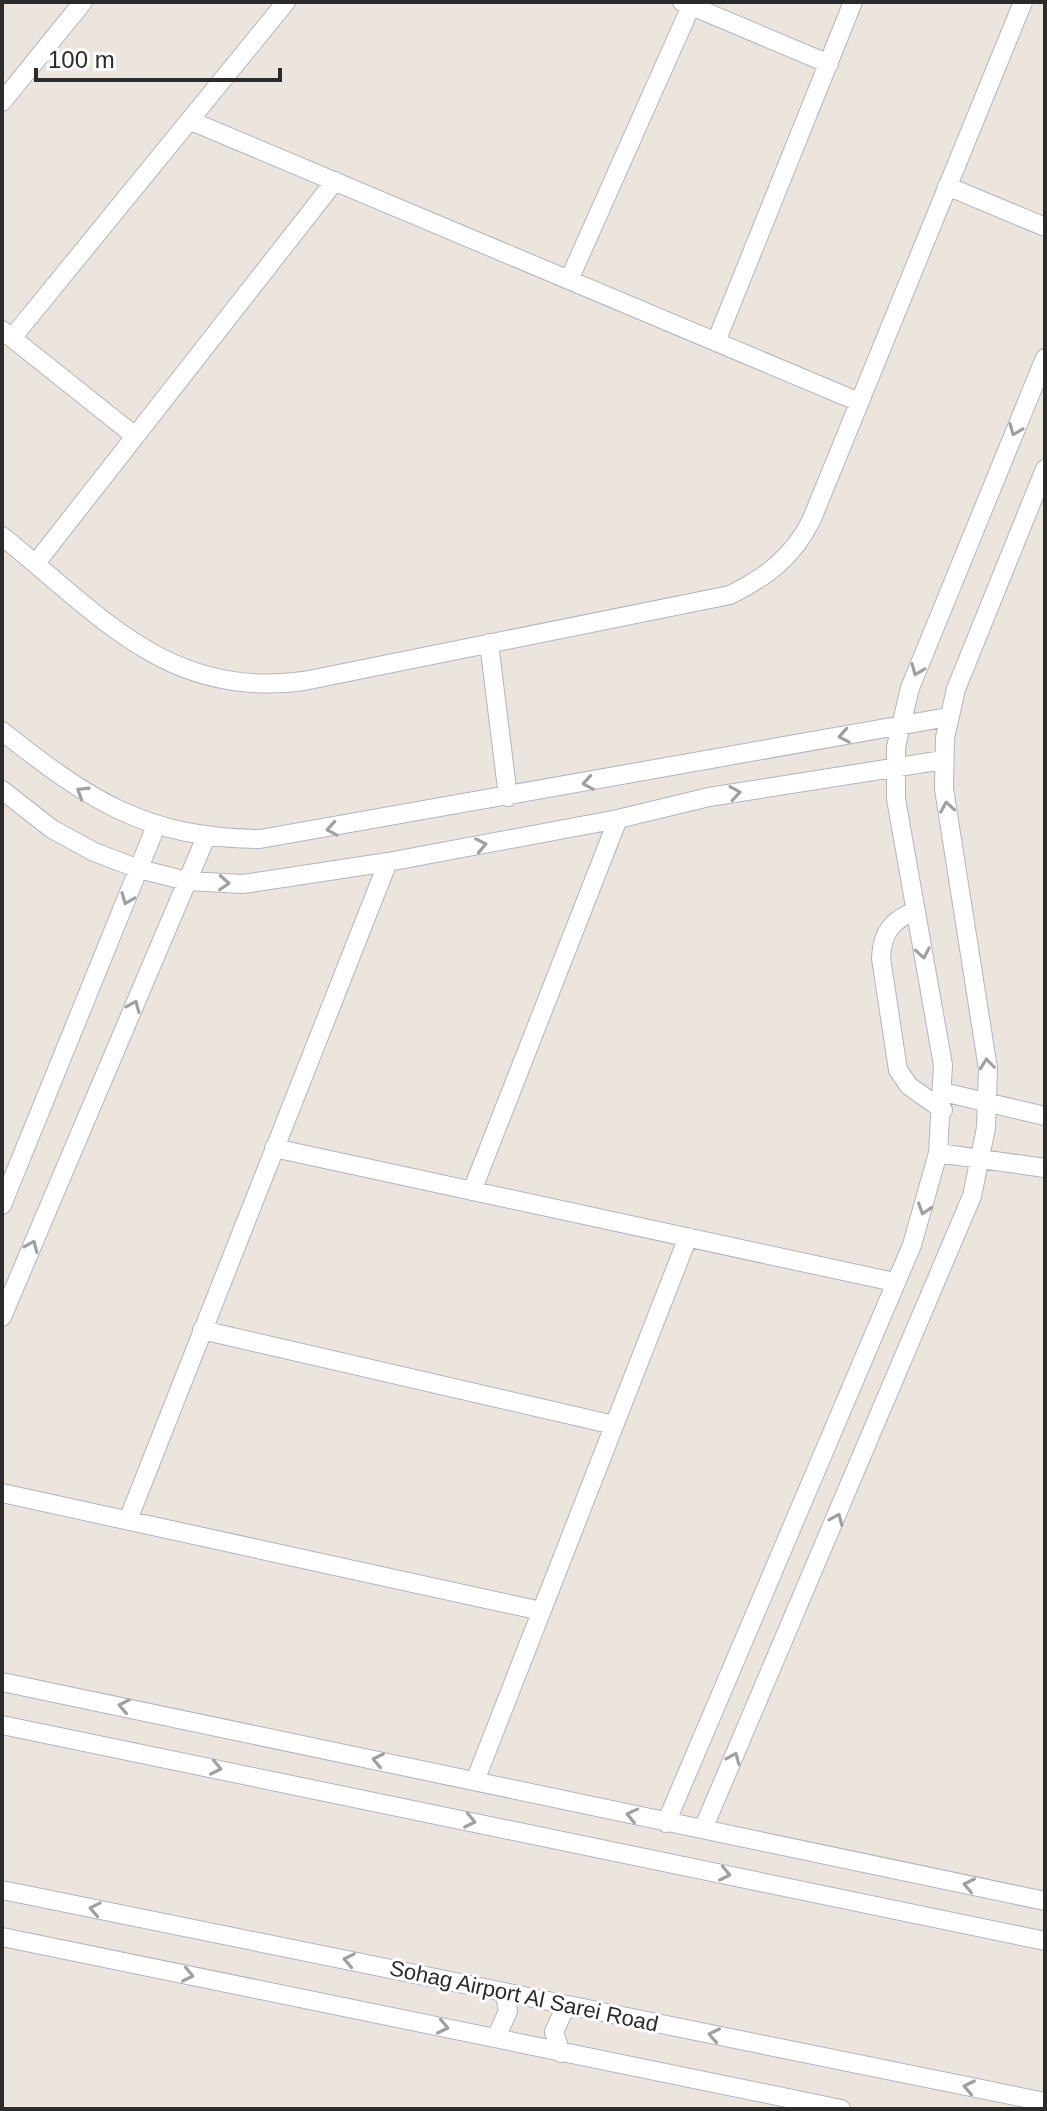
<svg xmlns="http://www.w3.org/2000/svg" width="1047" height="2111" viewBox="0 0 1047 2111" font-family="Arial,sans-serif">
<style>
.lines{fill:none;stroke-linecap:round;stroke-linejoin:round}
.minor-casing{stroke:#b1b5bd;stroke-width:20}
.minor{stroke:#fff;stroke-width:18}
.oneway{stroke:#a0a0a0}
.labels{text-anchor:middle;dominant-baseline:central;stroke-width:6;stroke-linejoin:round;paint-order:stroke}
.street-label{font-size:22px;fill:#2b2b2b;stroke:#fff}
</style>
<rect width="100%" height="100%" fill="#ece5de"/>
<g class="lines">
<defs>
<path id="minor" d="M682,2L829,64
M2,102L83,2
M191,121L859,402
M947,186L1045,227
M569,280L691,6
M2,330L135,436
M12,338L286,2
M716,342L853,2
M2,536C99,614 168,700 304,681L730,595C765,578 793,557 811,521L1023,2
M36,563L335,181
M489,643L508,797
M2,731C89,800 145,838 260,839L948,717
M2,790L52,829L94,852L139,869L187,881L243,884L388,862L618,819L709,797L943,760
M916,911C892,919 882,933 881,958L898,1070L909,1086L943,1110
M943,1092L1045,1116
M274,1148L894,1282
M938,1153L1045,1168
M472,1191L618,819
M2,1205L156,826
M2,1317L206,837
M202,1330L614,1425
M2,1493L541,1611
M128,1520L388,862
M2,1682L1045,1901
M2,1725L1045,1941
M475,1781L688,1237
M666,1823L912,1245L938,1153L943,1065L896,799V747L910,688L1045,358
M703,1829L972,1196L986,1128L988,1069L944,789L945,738L956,689L1045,469
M2,1890L1045,2102
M2,1937L841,2109
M496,2038L508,2011L504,1992
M561,2053L554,2032L563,2012L572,2006"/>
</defs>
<use href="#minor" class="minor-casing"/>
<use href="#minor" class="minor"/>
</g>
<defs><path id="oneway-chevron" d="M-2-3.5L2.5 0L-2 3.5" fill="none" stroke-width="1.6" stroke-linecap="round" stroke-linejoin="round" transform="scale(2)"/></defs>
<g class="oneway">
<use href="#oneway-chevron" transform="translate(1015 430) rotate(112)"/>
<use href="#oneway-chevron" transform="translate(917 670) rotate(112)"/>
<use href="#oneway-chevron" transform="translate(844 736) rotate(170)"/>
<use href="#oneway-chevron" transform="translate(588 783) rotate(170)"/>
<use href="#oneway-chevron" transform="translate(82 792) rotate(-148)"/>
<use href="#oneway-chevron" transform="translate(735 793) rotate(-9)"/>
<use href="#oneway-chevron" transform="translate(947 807) rotate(-99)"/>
<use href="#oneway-chevron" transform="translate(332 829) rotate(170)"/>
<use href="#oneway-chevron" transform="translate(481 845) rotate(-11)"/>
<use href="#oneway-chevron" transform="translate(224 883) rotate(3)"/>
<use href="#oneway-chevron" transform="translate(127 899) rotate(112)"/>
<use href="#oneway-chevron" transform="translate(923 953) rotate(80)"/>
<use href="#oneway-chevron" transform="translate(134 1006) rotate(-67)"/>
<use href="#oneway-chevron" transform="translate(987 1064) rotate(-96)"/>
<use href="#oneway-chevron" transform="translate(924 1209) rotate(108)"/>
<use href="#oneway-chevron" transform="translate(32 1246) rotate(-67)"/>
<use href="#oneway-chevron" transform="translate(837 1519) rotate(-67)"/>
<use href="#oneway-chevron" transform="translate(124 1706) rotate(-169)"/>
<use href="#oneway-chevron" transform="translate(734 1758) rotate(-67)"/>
<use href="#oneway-chevron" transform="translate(378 1760) rotate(-168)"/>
<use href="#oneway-chevron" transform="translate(216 1768) rotate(12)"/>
<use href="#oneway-chevron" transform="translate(632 1815) rotate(-167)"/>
<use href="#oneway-chevron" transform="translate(470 1821) rotate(12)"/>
<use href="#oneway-chevron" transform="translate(725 1874) rotate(12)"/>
<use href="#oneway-chevron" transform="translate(969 1885) rotate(-168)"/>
<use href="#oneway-chevron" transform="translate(95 1909) rotate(-169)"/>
<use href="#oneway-chevron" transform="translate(349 1960) rotate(-169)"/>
<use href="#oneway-chevron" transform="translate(188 1975) rotate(12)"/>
<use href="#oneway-chevron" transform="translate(443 2027) rotate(12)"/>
<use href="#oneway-chevron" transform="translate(714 2035) rotate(-168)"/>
<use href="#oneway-chevron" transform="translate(969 2087) rotate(-168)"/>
</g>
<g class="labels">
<g class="street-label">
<text transform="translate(524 1996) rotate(12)">Sohag Airport Al Sarei Road</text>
</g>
</g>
<rect width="1047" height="2111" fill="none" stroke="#2b2b2b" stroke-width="8"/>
<path d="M36 68v12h244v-12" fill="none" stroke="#2b2b2b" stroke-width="4"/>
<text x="48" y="68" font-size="24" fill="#2b2b2b" stroke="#ffffff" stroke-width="6" paint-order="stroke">100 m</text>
</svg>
